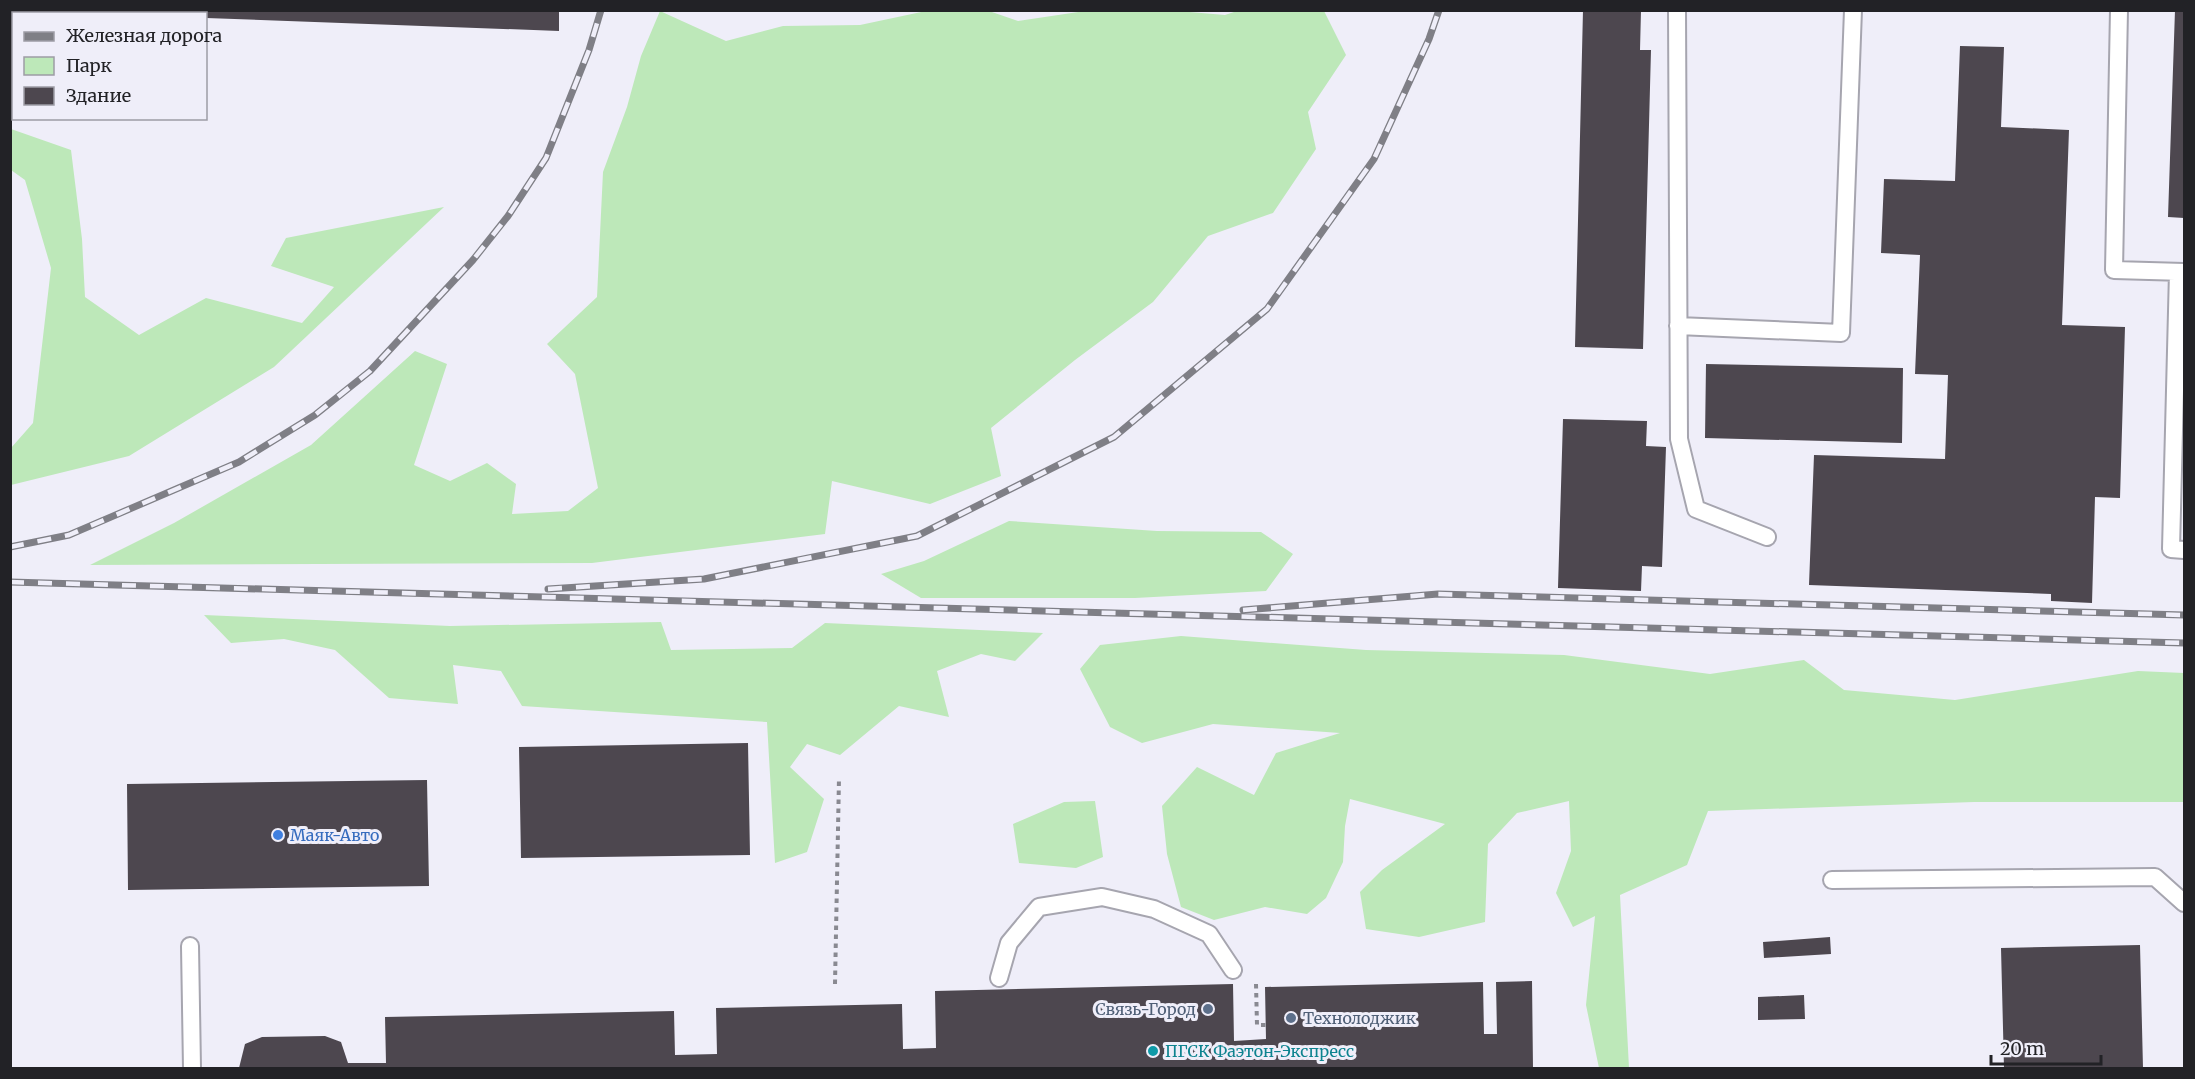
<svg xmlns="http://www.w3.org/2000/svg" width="2195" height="1079" viewBox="0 0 2195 1079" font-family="Merriweather,serif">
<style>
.green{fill:#bde8b9}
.building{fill:#4d474f}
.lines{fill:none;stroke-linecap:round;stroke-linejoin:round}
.lane-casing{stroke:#a6a5af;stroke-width:20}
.path{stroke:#898991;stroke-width:4;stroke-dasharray:4.5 4.5;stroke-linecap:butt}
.lane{stroke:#fff;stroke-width:16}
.rail-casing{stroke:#7f7f86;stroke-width:7}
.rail{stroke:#efeef9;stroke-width:4.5;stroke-dasharray:14;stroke-linecap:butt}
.shop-dot{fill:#3f7fe0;stroke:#efeef9;stroke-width:2}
.service-dot{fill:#5c6f8a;stroke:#efeef9;stroke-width:2}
.culture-dot{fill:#0f9aa8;stroke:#efeef9;stroke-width:2}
.labels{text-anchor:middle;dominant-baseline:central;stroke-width:6;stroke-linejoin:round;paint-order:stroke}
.shop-label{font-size:16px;fill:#366cbe;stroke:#efeef9;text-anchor:start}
.service-label{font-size:16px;fill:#4e5e75;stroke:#efeef9;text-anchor:end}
.culture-label{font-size:16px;fill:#0d838f;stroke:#efeef9;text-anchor:start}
</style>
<rect width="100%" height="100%" fill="#efeef9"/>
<path class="green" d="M926,11H989L1018,21L1085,11L1166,10L1225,15L1237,11H1324L1346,55L1308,112L1316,149L1273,213L1208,236L1153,302L1075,360L991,428L1001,476L930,504L832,481L825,534L592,563L90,565L174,523L311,445L415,351L447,364L414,465L450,481L487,463L516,484L512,514L568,511L598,488L575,374L547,344L597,297L603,172L627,107L641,56L660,11L726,41L783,26L860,25Z
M11,129L71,150L82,239L85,297L139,335L206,298L302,323L334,287L271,266L286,238L444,207L274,367L129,456L11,485V448L33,423L51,268L25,180L11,170Z
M1009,521L1157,531L1261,532L1293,554L1266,591L1135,598H921L881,574L924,561Z
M204,615L450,626L661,622L671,650L792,648L825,623L1043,633L1015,661L981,654L937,671L949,717L899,706L840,755L807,744L790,767L824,799L807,852L775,863L767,722L522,706L501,671L453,665L458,704L389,698L335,650L284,639L231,643Z
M1181,636L1366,650L1564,655L1710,674L1804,660L1844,690L1955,700L2138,671L2184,673V802H1974L1708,811L1687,865L1620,895L1629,1068H1599L1586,1005L1595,916L1573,927L1556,893L1571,851L1569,801L1517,813L1488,844L1485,922L1419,937L1366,929L1360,892L1382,870L1445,824L1350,799L1345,826L1343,862L1326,898L1307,914L1265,907L1214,920L1181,907L1167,854L1162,806L1197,767L1254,795L1276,753L1340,733L1213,724L1142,743L1110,727L1080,669L1100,645Z
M1095,801L1103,857L1076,868L1019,863L1013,824L1064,802Z"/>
<path class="building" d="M163,10H559V31L206,18V14H163Z
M1583,10H1641L1640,50H1651L1643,349L1575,347Z
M2175,10H2184V218L2168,217Z
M1960,46L2004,47L2001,127L2069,130L2062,325L2125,327L2120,498L2095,497L2092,603L2051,601V594L1809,585L1814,455L1945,459L1948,375L1915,374L1920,255L1881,253L1884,179L1955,181Z
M1706,364L1903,368L1902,443L1705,438Z
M1563,419L1647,421L1646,446L1666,447L1662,567L1642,566L1641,591L1558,588Z
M748,743L750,855L521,858L519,747Z
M427,780L429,886L128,890L127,784Z
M1830,937L1831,954L1764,958L1763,942Z
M2140,945L2143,1068H2004L2001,948Z
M1532,981L1533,1068H239L245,1044L262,1037L325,1036L341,1042L348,1063H386L385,1017L674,1011L675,1055L717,1054L716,1008L902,1004L903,1049L936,1048L935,991L1233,984L1234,1041L1266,1039L1265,987L1483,982L1484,1034H1497L1496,982Z
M1804,995L1805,1019L1758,1020V997Z"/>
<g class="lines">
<defs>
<path id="lane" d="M1677,10L1679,439L1696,509L1767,537
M2119,10L2114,270L2184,272
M2178,272L2171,549L2184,550
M1678,326L1841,333L1853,10
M1832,880L2155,877L2184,903
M190,946L192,1068
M999,978L1009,943L1039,907L1102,897L1154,909L1209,934L1233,970"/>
</defs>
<use href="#lane" class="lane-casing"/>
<path class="path" d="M835,984L839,778
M1256,984L1257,1025H1266"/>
<use href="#lane" class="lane"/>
<defs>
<path id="rail" d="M10,547L69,535L239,462L315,415L370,371L473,260L508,216L546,158L589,50L601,10
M10,582L2184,643
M548,589L704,579L917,536L1114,437L1267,309L1374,159L1429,39L1439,10
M1243,610L1438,594L2184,615"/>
</defs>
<use href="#rail" class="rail-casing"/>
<use href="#rail" class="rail"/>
</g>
<circle class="shop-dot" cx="278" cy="835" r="6"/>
<g class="service-dot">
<circle cx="1208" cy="1009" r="6"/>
<circle cx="1291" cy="1018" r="6"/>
</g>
<circle class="culture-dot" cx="1153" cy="1051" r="6"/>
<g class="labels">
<g class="shop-label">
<text x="290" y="835">Маяк-Авто</text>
</g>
<g class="service-label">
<text x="1196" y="1009">Связь-Город</text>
<text x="1303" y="1018" text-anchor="start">Технолоджик</text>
</g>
<g class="culture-label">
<text x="1165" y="1051">ПГСК Фаэтон-Экспресс</text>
</g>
</g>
<rect width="2195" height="1079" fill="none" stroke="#222226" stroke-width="24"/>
<rect x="12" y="12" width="195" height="108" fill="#efeef9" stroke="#9d9ca5" stroke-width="1.5"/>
<rect x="24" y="32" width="30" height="9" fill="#7f7f86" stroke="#9d9ca5" stroke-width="1.5"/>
<text x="66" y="42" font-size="18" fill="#222226">Железная дорога</text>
<rect x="24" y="57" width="30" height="18" fill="#bde8b9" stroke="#9d9ca5" stroke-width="1.5"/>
<text x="66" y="72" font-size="18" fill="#222226">Парк</text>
<rect x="24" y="87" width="30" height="18" fill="#4d474f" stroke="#9d9ca5" stroke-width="1.5"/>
<text x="66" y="102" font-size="18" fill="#222226">Здание</text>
<path d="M1991 1055v9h110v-9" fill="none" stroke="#222226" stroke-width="3"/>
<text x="2000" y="1055" font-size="18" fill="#222226" stroke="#efeef9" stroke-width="4.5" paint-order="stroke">20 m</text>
</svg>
